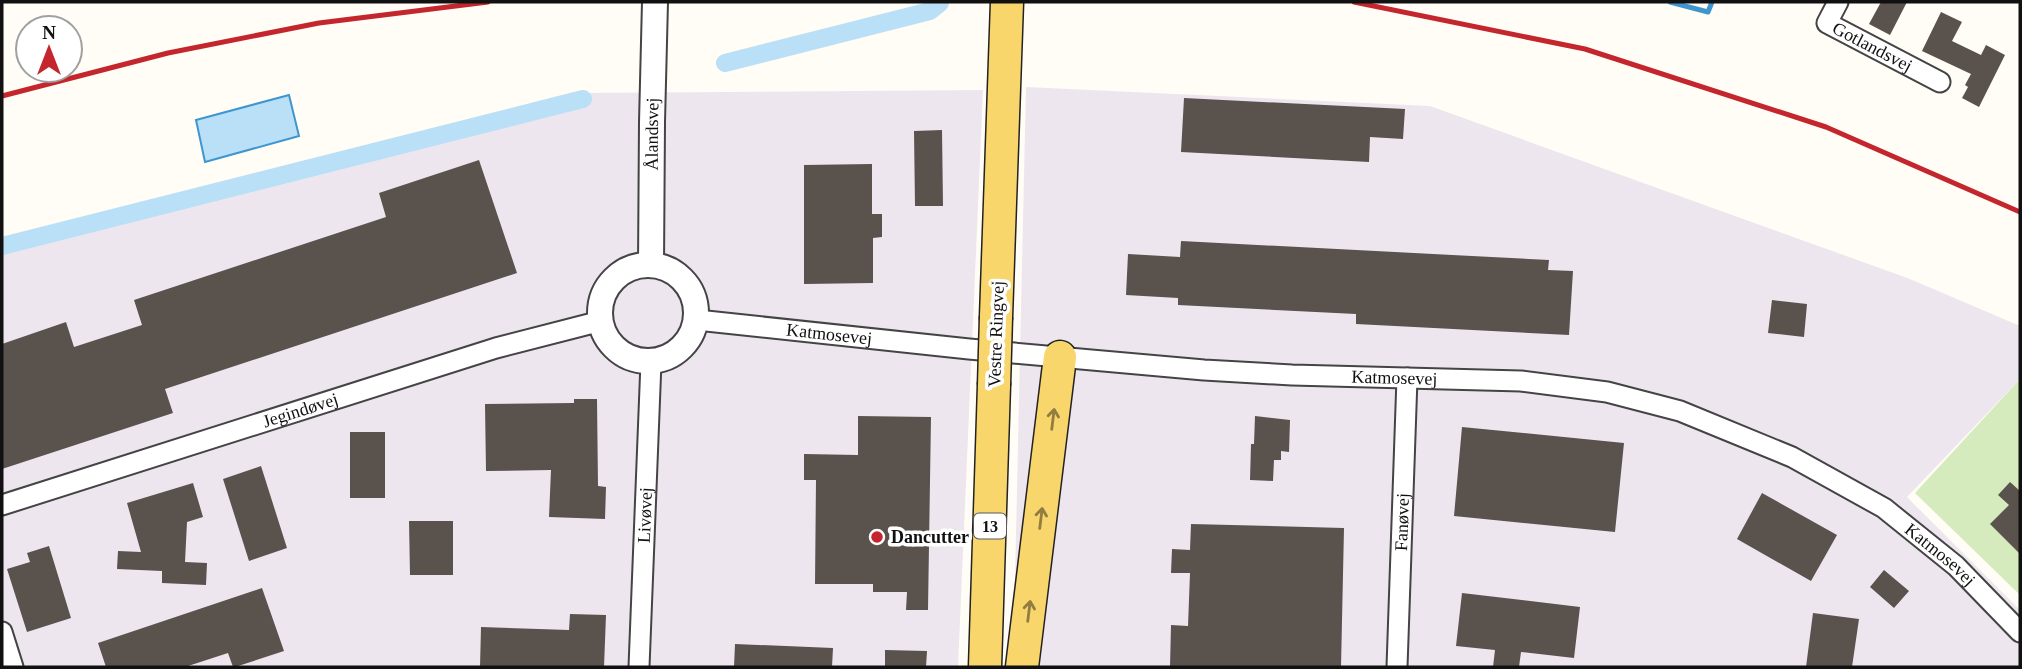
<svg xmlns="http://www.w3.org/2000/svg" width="2022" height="669" viewBox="0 0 2022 669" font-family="Georgia,serif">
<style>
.industrial{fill:#eee6ef}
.green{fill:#d5ebbd}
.water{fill:#b9e0f7;stroke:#3f96cf;stroke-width:2}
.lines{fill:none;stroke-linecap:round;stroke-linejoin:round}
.stream{stroke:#3f96cf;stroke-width:5}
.canal{stroke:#b9e0f7;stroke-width:18}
.building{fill:#5a524d}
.minor-casing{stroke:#444;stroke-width:23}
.tertiary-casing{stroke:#444;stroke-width:28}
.primary-casing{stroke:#222;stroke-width:35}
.minor{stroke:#fff;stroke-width:19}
.tertiary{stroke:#fff;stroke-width:24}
.primary{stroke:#f9d66b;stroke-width:32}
.rail{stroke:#c4262e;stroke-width:5}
.primary-bridge-casing{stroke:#222;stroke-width:35;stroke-linecap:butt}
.primary-bridge{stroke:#f9d66b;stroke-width:32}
.oneway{stroke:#917d42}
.poi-dot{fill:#c4262e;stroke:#fff;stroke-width:2.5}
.labels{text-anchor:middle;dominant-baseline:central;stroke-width:7;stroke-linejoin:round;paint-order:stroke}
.shield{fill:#fff;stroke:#585858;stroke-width:2}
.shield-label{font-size:16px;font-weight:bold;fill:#111}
.street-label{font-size:18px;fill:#111;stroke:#fff}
.poi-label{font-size:18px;font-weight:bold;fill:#111;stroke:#fff;text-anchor:start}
</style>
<rect width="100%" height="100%" fill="#fffdf5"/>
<path class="industrial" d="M1026,87L1430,106L1910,279L2020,326V379L1907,497L2020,610V667H1013Z
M983,90L958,667H2V246L579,93Z"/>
<path class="green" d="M2020,379V595L1915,493Z"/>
<path class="water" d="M289,95L299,136L205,162L196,120Z"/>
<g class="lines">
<path class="stream" d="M1670,2L1708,12L1712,2"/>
<path class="canal" d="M725,63L930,11L940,3
M2,246L583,99"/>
</g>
<path class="building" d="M1881,2H1907L1890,35L1869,24Z
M1941,12L1962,22L1952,41L1981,55L1986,45L2005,55L1979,107L1962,98L1968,87L1965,85L1971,74L1922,51Z
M1184,98L1405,109L1403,139L1370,137L1369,162L1181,152Z
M942,130L943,206H915L914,131Z
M479,160L517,273L165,389L173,413L2,469V344L66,322L74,347L142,325L134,300L386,217L379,193Z
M872,164V214H882V237L873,238V283L804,284V165Z
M1181,241L1549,260L1548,270L1573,271L1569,335L1356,324V314L1178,305V298L1126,295L1128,254L1180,257Z
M1772,300L1807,304L1804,337L1768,333Z
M574,399H597L598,486L606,487L605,519L549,517L551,470L486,471L485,404L574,403Z
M858,416L931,417L928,610H906L907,592H873V584H815L816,480H804V454L858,455Z
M1255,416L1290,420L1289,452L1281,451V460H1274L1273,481L1250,480L1251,444H1254Z
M1462,427L1624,443L1615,532L1454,516Z
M350,432H385V498H350Z
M261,466L287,548L249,561L223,479Z
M2010,482L2020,491V554L1990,524L2009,505L1998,495Z
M193,483L203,517L187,522L185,562L207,563L206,585L162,583V571L117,569L118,551L141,552L127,503Z
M1762,493L1837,535L1811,581L1737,539Z
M409,521H453V575H410Z
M1191,524L1344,528L1341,667H1170L1171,625L1188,626L1190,573H1171L1172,549L1190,550Z
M49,546L71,618L27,632L7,569L30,562L27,553Z
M1884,570L1909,591L1894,608L1870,587Z
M262,588L284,651L235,667H233L228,653L185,667H106L98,643Z
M1462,593L1580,607L1574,658L1521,652L1519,667H1493L1495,650L1456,646Z
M1813,613L1859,619L1852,667H1806Z
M570,614L606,615L604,667H480L481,627L569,630Z
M735,644L833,648L832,667H734Z
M885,650L927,651L926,667H885Z"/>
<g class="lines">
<defs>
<g id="minor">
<path id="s1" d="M1838,2L1827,23L1940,82"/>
<path id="s2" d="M697,320L969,349L1204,370L1292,375L1521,381L1607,392L1680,411L1792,457L1884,508L1956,566L2020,632"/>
<path id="s3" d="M2,505L496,348L601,321"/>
<path d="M2,632L13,667"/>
<path id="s4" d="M639,667L651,362"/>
<path id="s5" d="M1397,667L1407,378"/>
</g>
<g id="tertiary">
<circle cx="648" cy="313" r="48"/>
<path id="s6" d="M651,265L652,122L655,2"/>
</g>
<path id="primary" d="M996,317L1007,2
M985,667L994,385
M1022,667L1060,357"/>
</defs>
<use href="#minor" class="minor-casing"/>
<use href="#tertiary" class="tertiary-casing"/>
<use href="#primary" class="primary-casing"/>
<use href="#minor" class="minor"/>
<use href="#tertiary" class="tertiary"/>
<use href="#primary" class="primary"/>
<path class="rail" d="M1354,2L1585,49L1826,127L2020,212
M2,96L168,53L319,23L488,2"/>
<defs>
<path id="primary-bridge" d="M994,385L996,317"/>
</defs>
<use href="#primary-bridge" class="primary-bridge-casing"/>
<use href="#primary-bridge" class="primary-bridge"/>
</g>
<defs><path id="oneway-shaft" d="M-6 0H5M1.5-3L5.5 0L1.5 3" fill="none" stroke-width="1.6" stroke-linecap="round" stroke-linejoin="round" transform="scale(1.75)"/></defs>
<g class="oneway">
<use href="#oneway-shaft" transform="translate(1053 419) rotate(-83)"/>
<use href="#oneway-shaft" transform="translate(1041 518) rotate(-83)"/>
<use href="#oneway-shaft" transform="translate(1029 611) rotate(-83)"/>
</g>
<circle class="poi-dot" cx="877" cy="537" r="7"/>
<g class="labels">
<rect class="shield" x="974" y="513.5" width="32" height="25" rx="5"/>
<g class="shield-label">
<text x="990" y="526">13</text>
</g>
<g class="street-label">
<text stroke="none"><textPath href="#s1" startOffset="75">Gotlandsvej</textPath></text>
<text stroke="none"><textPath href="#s6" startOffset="131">Ålandsvej</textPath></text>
<text stroke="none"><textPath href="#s2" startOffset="133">Katmosevej</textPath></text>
<text transform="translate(996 334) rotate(-88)">Vestre Ringvej</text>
<text stroke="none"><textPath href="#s2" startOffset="700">Katmosevej</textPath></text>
<text stroke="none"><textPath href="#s3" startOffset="313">Jegindøvej</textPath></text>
<text stroke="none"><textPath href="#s4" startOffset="152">Livøvej</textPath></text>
<text stroke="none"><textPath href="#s5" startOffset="145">Fanøvej</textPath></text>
<text stroke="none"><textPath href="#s2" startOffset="1288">Katmosevej</textPath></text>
</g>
<g class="poi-label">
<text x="891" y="537">Dancutter</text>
</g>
</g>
<rect width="2022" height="669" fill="none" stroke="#111111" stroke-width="7"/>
<g transform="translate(49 49)"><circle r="33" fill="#ffffff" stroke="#a0a0a0" stroke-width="2"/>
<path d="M0-5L12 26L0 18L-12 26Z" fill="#c4262e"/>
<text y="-10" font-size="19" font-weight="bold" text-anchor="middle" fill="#111111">N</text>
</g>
</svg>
